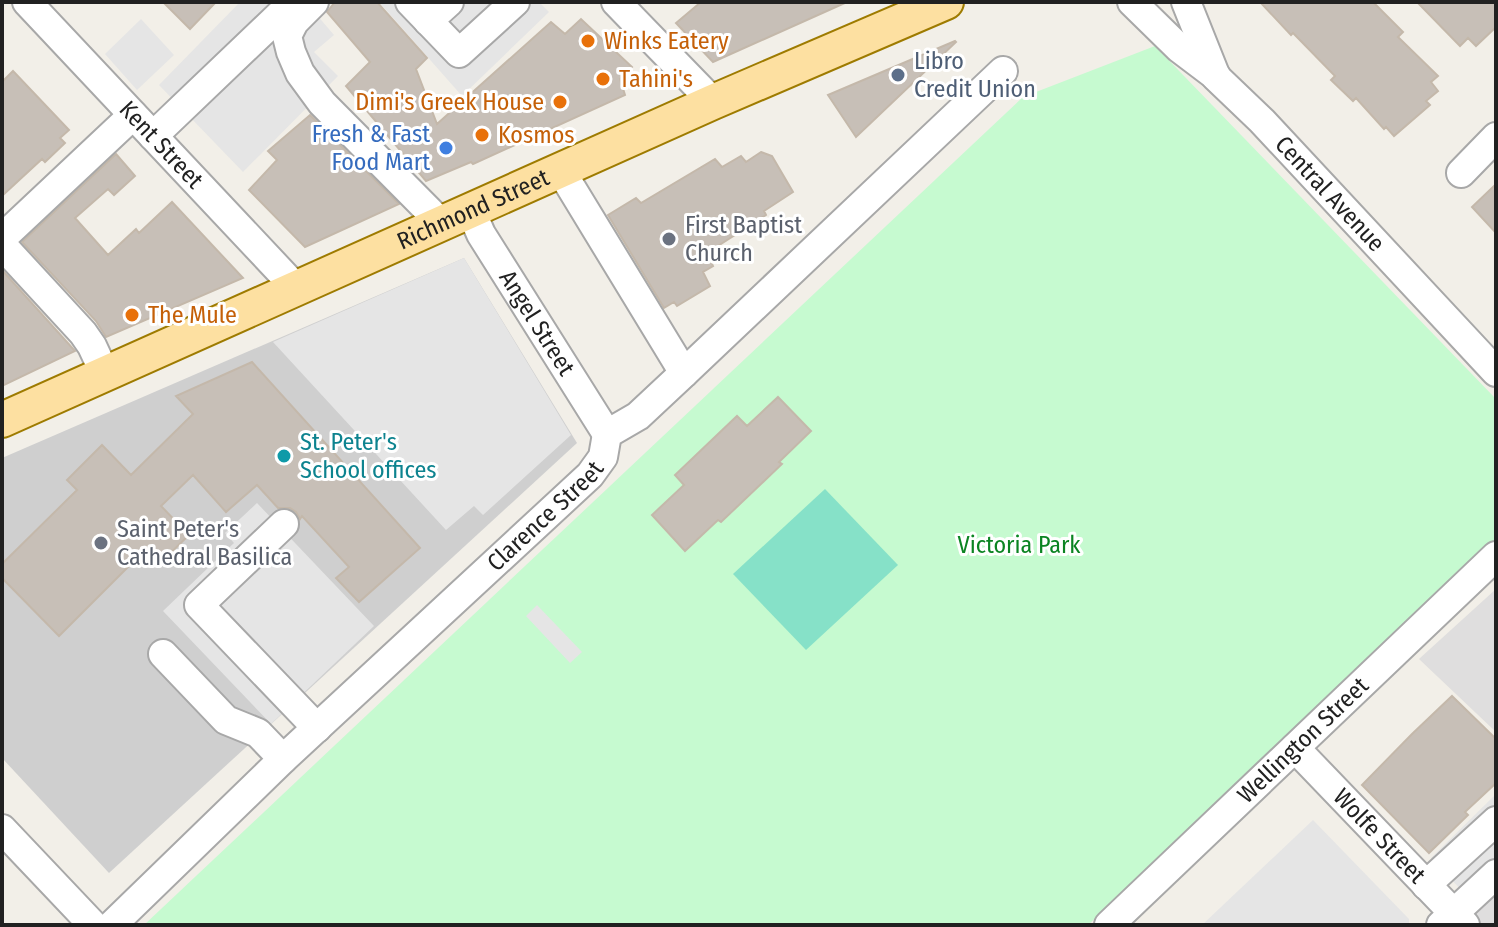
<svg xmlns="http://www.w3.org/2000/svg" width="1498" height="927" viewBox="0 0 1498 927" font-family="'Fira Sans Condensed',sans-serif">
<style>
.residential{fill:#dfdede}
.religious{fill:#cfcfcf}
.park{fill:#c6fad0}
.pitch{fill:#86e1c8}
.parking{fill:#e5e5e5}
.building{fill:#c7bfb7;stroke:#c4b8aa;stroke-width:2}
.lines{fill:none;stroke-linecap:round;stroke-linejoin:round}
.minor-casing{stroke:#a8a8a8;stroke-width:32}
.major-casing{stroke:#9e7b00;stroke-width:38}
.minor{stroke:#fff;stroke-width:28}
.major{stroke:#fde0a1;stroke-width:34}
.food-dot{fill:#e8710a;stroke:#fff;stroke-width:3}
.service-dot{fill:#5c6f8a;stroke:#fff;stroke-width:3}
.shop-dot{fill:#3f7fe0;stroke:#fff;stroke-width:3}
.worship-dot{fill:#6b7280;stroke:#fff;stroke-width:3}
.culture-dot{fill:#0f9aa8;stroke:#fff;stroke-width:3}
.labels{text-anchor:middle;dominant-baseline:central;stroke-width:6;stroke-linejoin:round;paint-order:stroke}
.food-label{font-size:24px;fill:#c56008;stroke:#fff;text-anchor:start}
.service-label{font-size:24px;fill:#4e5e75;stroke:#fff;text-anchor:start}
.shop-label{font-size:24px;fill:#366cbe;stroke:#fff;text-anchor:end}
.street-label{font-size:24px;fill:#212121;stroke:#fff}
.worship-label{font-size:24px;fill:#5b616d;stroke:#fff;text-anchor:start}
.culture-label{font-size:24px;fill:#0d838f;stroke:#fff;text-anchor:start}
.park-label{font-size:24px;fill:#0b8422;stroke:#fff}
</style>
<rect width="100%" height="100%" fill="#f2efe8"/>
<path class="residential" d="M1496,589V732L1419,659Z
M1496,889V925H1475L1472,910Z"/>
<path class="religious" d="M464,258L577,443L109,873L2,758V458Z"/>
<path class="park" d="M1155,46L1496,399V541L1088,925H144L1023,97Z"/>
<path class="pitch" d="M825,489L898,565L806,650L733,574Z"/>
<path class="parking" d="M240,2H328L316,14L334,35L314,52L338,76L243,172L159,85Z
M379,2H539L549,12L462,96Z
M141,19L174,55L137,90L105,54Z
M464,258L571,435L483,515L474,506L446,530L273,342Z
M257,503L374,626L271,724L163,611L234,543L225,533Z
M537,605L582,652L570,663L526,616Z
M1496,794V865L1465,894L1431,858Z
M1313,820L1409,919V925H1202Z"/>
<path class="building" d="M163,2H216L190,29Z
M335,2H377L427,58L416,69L437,124L551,22L565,34L581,19L632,67L620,79L625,95L473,164L471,162L426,181L346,86L370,62L327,12Z
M701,2H847L713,62L676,23Z
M1260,2H1373L1403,32L1398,37L1438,76L1431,82L1438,91L1426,101L1430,105L1394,136L1386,127L1384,129L1356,98L1353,101L1331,80L1335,76L1293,33L1291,35Z
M1417,2H1496V27L1476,46L1468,38L1460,46Z
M955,41L956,42L856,137L828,95Z
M13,71L69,130L60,138L65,143L45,162L42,159L2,196V82Z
M310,115L399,204L305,247L249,190L277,160L268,151Z
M761,152L772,156L793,192L764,211L766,215L707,253L713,266L703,272L710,286L677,306L674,302L664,308L608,215L636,198L641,203L715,159L722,167L741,156L746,162Z
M116,154L135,176L114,195L108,189L75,218L108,255L136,229L139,233L172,202L243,278L106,337L96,321L22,242Z
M1496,184V233L1472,207Z
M2,270L75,351L2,386Z
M252,362L420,548L359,602L336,578L349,567L302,516L300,519L296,512L290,508H278L257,485L226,512L193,475L161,506L189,535L157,566L143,552L59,636L2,578V564L77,490L67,480L102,445L131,475L193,414L176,396Z
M778,397L811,431L779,462L782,464L721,522L718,520L685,551L652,515L684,485L675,475L737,416L747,426Z
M1452,696L1496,739V783L1465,812L1468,815L1429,853L1362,785L1412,734Z"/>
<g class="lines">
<defs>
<g id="minor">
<path id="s1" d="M27,2L297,289"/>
<path d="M314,2L294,22L287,36L291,52L300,73L322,103L442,224"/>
<path d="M410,2L459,53L515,2"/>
<path d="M616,2L713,102"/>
<path d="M1132,2L1179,48L1216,76"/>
<path id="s2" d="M1186,2L1216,77L1262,121L1496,372"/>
<path d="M428,21L449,2"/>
<path d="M153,136L284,11L294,22"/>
<path d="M561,171L684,373"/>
<path d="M1461,173L1496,137"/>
<path id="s3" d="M471,211L481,234L607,434"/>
<path d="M2,238L133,115"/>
<path d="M2,245L83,333L92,346L105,374"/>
<path d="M284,524L199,605L317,728"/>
<path d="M163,654L226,720L258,733L283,759"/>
<path id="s4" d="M1295,748L1465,925"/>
<path d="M2,829L93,925"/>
<path d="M1426,885L1496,821"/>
<path id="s5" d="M112,925L283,759L590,475L603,457L607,434L638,416L684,373L1003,71"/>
<path id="s6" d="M1109,925L1496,556"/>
<path d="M1441,925L1496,874"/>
</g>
<g id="major">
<path id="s7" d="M2,420L713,102L946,2"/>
</g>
</defs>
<use href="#minor" class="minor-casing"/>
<use href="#major" class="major-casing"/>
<use href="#minor" class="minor"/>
<use href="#major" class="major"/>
</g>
<g class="food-dot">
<circle cx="588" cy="41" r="8"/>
<circle cx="603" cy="79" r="8"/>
<circle cx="560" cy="102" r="8"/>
<circle cx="482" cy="135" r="8"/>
<circle cx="132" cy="315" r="8"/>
</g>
<circle class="service-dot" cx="898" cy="75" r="8"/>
<circle class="shop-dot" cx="446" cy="148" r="8"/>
<g class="worship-dot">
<circle cx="669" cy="239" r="8"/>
<circle cx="101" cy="543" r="8"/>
</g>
<circle class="culture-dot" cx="284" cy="456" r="8"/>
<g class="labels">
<g class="food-label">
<text x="604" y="41">Winks Eatery</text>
<text x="619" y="79">Tahini's</text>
<text x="544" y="102" text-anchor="end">Dimi's Greek House</text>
<text x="498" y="135">Kosmos</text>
<text x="148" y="315">The Mule</text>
</g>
<g class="service-label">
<text x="914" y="61">Libro<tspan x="914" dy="28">Credit Union</tspan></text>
</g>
<g class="shop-label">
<text x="430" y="134">Fresh &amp; Fast<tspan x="430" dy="28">Food Mart</tspan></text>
</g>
<g class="street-label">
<text stroke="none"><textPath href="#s1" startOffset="196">Kent Street</textPath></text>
<text stroke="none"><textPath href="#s2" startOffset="244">Central Avenue</textPath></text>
<text stroke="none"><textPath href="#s7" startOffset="516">Richmond Street</textPath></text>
<text stroke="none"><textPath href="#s3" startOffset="130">Angel Street</textPath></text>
<text stroke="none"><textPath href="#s5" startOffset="596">Clarence Street</textPath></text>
<text stroke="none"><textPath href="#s6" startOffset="268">Wellington Street</textPath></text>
<text stroke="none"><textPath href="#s4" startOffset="122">Wolfe Street</textPath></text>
</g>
<g class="worship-label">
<text x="685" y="225">First Baptist<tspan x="685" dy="28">Church</tspan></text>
<text x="117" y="529">Saint Peter's<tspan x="117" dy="28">Cathedral Basilica</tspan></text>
</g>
<g class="culture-label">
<text x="300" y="442">St. Peter's<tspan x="300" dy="28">School offices</tspan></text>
</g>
<g class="park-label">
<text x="1019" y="545">Victoria Park</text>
</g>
</g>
<rect width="1498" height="927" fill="none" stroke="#212121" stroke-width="8"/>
</svg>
